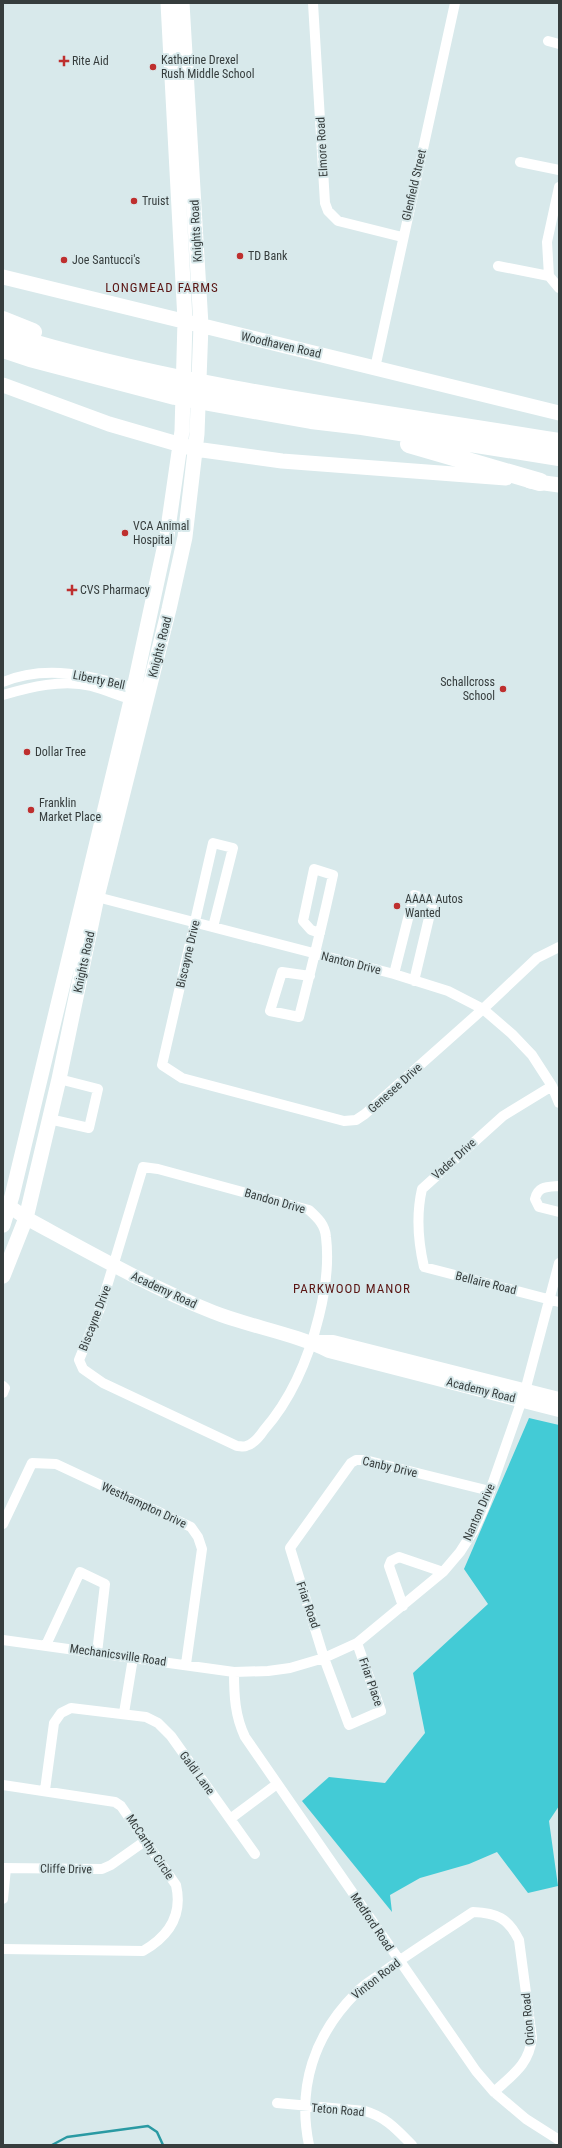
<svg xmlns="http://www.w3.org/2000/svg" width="562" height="2148" viewBox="0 0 562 2148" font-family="'Roboto Condensed',sans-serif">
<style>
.green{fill:#43cbd6}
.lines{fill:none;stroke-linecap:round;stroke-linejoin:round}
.stream{stroke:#2a9aa3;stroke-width:2.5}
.minor{stroke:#fff;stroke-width:10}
.secondary{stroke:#fff;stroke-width:14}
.primary{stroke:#fff;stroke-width:15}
.motorway{stroke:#fff;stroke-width:18}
.poi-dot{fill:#be2f2e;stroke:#d8e9eb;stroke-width:1.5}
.labels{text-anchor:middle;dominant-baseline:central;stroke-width:4;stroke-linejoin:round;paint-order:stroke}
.poi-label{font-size:12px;fill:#363d3d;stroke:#d8e9eb;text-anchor:start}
.street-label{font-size:12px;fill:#363d3d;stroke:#d8e9eb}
.neighbourhood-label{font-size:13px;letter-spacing:1px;fill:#5a1513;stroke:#d8e9eb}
</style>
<rect width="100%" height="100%" fill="#d8e9eb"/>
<path class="green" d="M529,1418L559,1425V1806L549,1821L558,1886L528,1893L497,1852L469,1864L420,1878L390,1895L392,1912L302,1801L329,1777L385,1783L425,1733L413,1673L488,1604L464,1569Z"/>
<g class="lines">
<path class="stream" d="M52,2145L67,2137L148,2126L157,2132L163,2145"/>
<path class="minor" d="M313,3L325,203L328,211L338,221L402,237
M548,41L559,44
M520,162L559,170
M498,266L549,276
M549,276L547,242L559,187
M549,276L559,288
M375,368L455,3
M3,682C48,663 95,677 139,689
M3,695C30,687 63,679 91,686C106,690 122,697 137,701
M97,897L394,974L448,991L483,1009L512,1034L532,1055L552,1086L559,1103
M213,927L233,848L213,843L162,1065L182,1078L344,1121L356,1120L365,1114L483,1009L537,958L559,947
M394,974L414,895L433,901L414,981
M310,976L282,972L270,1011L299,1017C311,970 323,922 333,875L314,869L303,921L311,930L320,933
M552,1086L503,1116L422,1189C416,1215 418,1241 424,1267L559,1302
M49,1119L89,1128L98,1089L59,1079
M143,1167L158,1169L309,1210C318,1218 325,1225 326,1237C329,1262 325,1292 319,1316C309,1357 292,1398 264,1430C260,1436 254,1444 246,1446C244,1447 240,1446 237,1446L103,1383L83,1369L79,1360L101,1306Z
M559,1186C547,1187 538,1186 535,1199L539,1207L559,1212
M3,1386L5,1388L3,1393
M3,1524L32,1463L56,1464L191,1527L198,1537L202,1549L186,1664
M403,1606L389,1566L391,1561L399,1557L443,1572
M3,1640L234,1672L268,1671L290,1668L324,1658L357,1643L443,1572L460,1552L474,1530L484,1508L525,1391L559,1263
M357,1643L381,1711L349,1725L324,1658L290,1548L351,1463L356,1460H365L490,1491
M46,1645L80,1572L105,1584L97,1653
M234,1672C234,1696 235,1716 245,1737L476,2071L494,2092L526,2119L559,2140
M124,1713L133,1658
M3,1785L115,1802L121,1806L176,1885C183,1915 169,1936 143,1951L3,1949
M45,1790L54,1723L61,1713L71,1708L146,1717L158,1723L171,1736L255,1854
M230,1819L277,1784
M3,1868L102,1869L111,1865L145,1841
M3,1899L6,1868
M277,2103L365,2111C386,2117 397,2130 412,2145
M309,2145C297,2087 314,2035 356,1993C363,1985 374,1979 382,1973C412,1951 443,1932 473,1912C497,1913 508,1918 519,1940L532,2038C529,2065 512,2075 494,2092"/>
<path class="secondary" d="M9,1206L26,1218C87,1251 148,1286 213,1312C251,1327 293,1333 329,1351L559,1410
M314,1342H333L559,1399"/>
<path class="primary" d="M3,277L559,413
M3,385L109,424L195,449L282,461L506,478
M530,481L559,485
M3,1225L12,1196L134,688L167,535L182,431L185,320L168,3
M3,1276L26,1218L59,1079L97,897L169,609L185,537L197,434L201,325L182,3"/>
<path class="motorway" d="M3,320L33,332
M3,334C183,390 373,411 559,442
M3,349L30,358L175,396L311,420L362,426L559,457
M409,444L540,482"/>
</g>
<g class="poi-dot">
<path d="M62 55h4v4h4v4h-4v4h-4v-4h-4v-4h4z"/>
<circle cx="153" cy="67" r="4"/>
<circle cx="134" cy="201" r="4"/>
<circle cx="240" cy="256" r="4"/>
<circle cx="64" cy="260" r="4"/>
<circle cx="125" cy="533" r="4"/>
<path d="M70 584h4v4h4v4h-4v4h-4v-4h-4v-4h4z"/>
<circle cx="503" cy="689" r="4"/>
<circle cx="27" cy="752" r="4"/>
<circle cx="31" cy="810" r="4"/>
<circle cx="397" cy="906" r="4"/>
</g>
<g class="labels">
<g class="poi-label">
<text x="161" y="60">Katherine Drexel<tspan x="161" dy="14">Rush Middle School</tspan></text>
<text x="72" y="61">Rite Aid</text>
<text x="142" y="201">Truist</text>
<text x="248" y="256">TD Bank</text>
<text x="72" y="260">Joe Santucci's</text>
<text x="133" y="526">VCA Animal<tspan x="133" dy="14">Hospital</tspan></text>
<text x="80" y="590">CVS Pharmacy</text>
<text x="495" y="682" text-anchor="end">Schallcross<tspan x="495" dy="14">School</tspan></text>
<text x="35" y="752">Dollar Tree</text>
<text x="39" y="803">Franklin<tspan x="39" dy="14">Market Place</tspan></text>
<text x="405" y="899">AAAA Autos<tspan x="405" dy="14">Wanted</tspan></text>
</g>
<g class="street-label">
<text transform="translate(322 147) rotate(-93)">Elmore Road</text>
<text transform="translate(414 185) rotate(-77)">Glenfield Street</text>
<text transform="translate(196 231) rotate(-93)">Knights Road</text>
<text transform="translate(281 345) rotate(13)">Woodhaven Road</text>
<text transform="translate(160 647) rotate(-76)">Knights Road</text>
<text transform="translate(99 680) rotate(12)">Liberty Bell</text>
<text transform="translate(188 954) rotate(-77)">Biscayne Drive</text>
<text transform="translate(84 962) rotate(-78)">Knights Road</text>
<text transform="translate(351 963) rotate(14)">Nanton Drive</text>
<text transform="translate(395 1088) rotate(-42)">Genesee Drive</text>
<text transform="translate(454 1159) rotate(-42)">Vader Drive</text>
<text transform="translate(275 1201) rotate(16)">Bandon Drive</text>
<text transform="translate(486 1283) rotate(14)">Bellaire Road</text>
<text transform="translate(164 1290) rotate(25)">Academy Road</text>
<text transform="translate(95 1318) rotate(-69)">Biscayne Drive</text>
<text transform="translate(481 1390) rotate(14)">Academy Road</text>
<text transform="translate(390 1467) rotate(13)">Canby Drive</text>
<text transform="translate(144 1505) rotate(25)">Westhampton Drive</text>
<text transform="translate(479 1512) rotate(-66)">Nanton Drive</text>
<text transform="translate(308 1605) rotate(71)">Friar Road</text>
<text transform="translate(118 1655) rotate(8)">Mechanicsville Road</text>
<text transform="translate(371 1682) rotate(71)">Friar Place</text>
<text transform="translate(197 1773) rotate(54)">Galdi Lane</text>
<text transform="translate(150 1847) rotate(56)">McCarthy Circle</text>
<text transform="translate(66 1869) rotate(1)">Cliffe Drive</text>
<text transform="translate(372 1922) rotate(56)">Medford Road</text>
<text transform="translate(376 1979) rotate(-38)">Vinton Road</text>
<text transform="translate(528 2019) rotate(-95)">Orion Road</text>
<text transform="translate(338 2110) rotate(5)">Teton Road</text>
</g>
<g class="neighbourhood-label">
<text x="162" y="287">LONGMEAD FARMS</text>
<text x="352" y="1288">PARKWOOD MANOR</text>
</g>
</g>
<rect width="562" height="2148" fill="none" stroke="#363d3d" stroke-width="8"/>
</svg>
